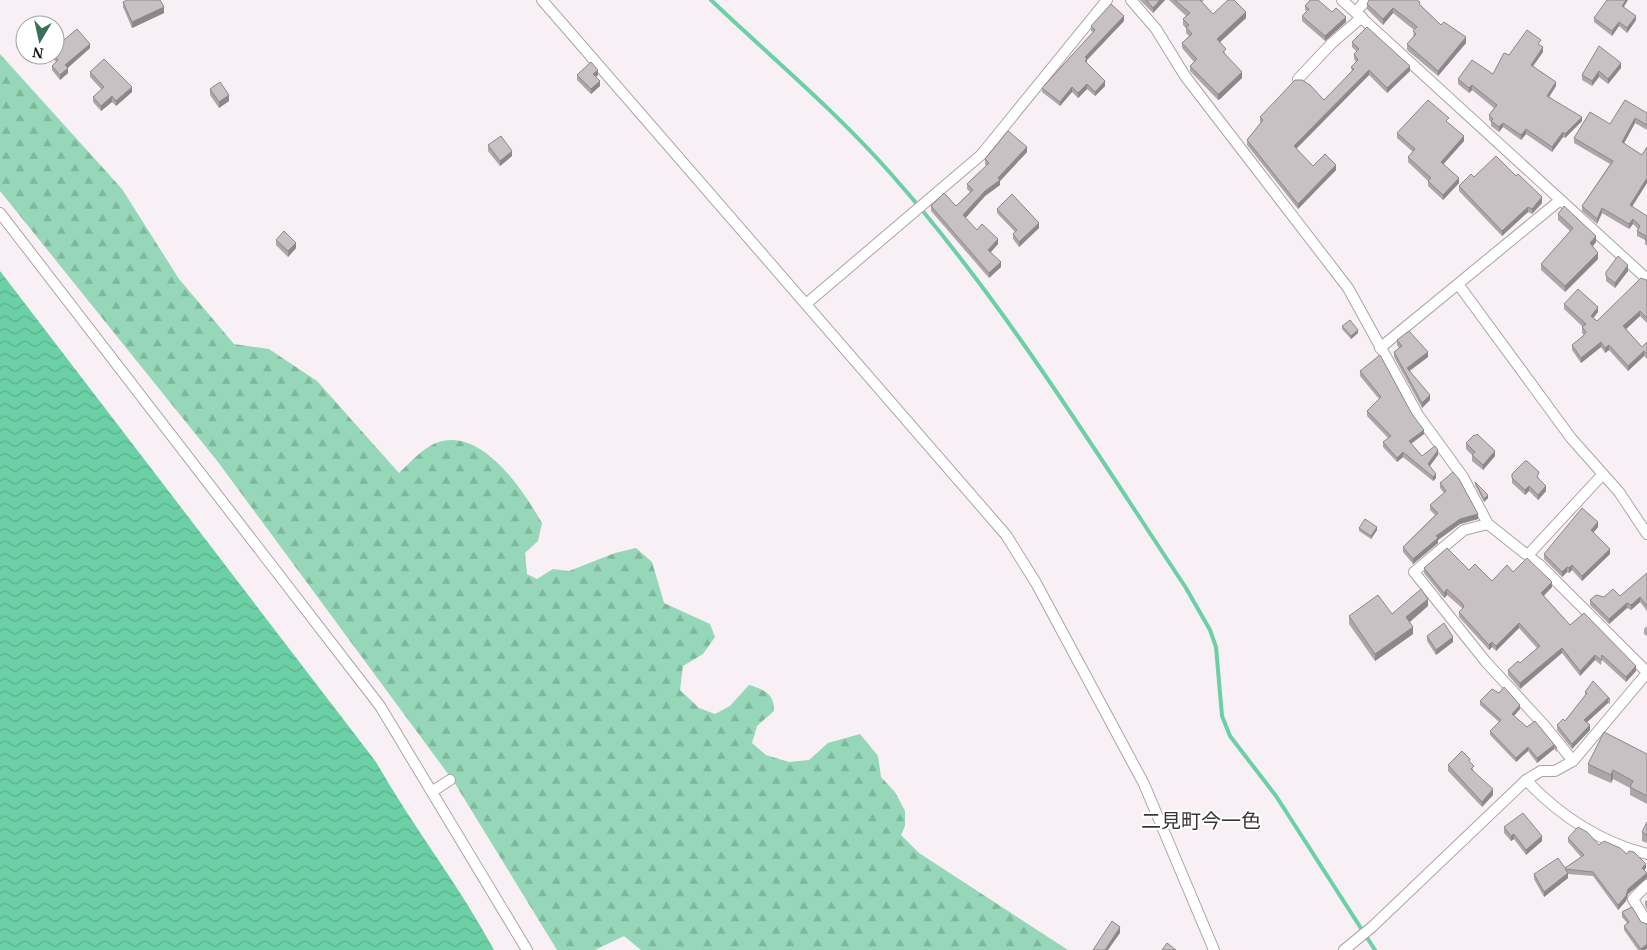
<svg xmlns="http://www.w3.org/2000/svg" width="1647" height="950" viewBox="0 0 1647 950" font-family="'Noto Serif','Noto Sans JP',serif">
<style>
.forest{fill:url(#forest-firs)}
.water{fill:url(#water-waves)}
.lines{fill:none;stroke-linecap:round;stroke-linejoin:round}
.stream{stroke:#6bd0a5;stroke-width:4}
.street-casing{stroke:#aba4a7;stroke-width:12}
.street{stroke:#fff;stroke-width:10}
.wall{fill:#aca6a9}
.shaded-wall{fill:#8c8789}
.building{fill:#c8c1c4;stroke:#8c8789}
.labels{text-anchor:middle;dominant-baseline:central;stroke-width:4;stroke-linejoin:round;paint-order:stroke}
.quarter-label{font-size:20px;fill:#393437;stroke:#fff}
</style>
<defs>
<pattern id="forest-firs" width="22" height="20" patternUnits="userSpaceOnUse" patternTransform="scale(1.25)"><rect width="22" height="20" fill="#95d7b8"/><path d="M5 1l3.5 6h-7zM16 11l3.5 6h-7z" fill="#7fb79d"/></pattern>
<pattern id="water-waves" width="16" height="10" patternUnits="userSpaceOnUse" patternTransform="scale(1.25)"><rect width="16" height="10" fill="#6bd0a5"/><path d="M0 5q4-4 8 0t8 0" fill="none" stroke="#5cb18d"/></pattern>
</defs>
<rect width="100%" height="100%" fill="#f8f0f4"/>
<path class="forest" d="M0,54L122,189L179,279L234,344L269,349L317,381L399,473C411,462 425,445 442,441C485,431 524,492 542,523L538,541L525,553L527,574L537,579L553,569L569,571L615,553L636,548L652,562L664,603L710,624L715,637L703,654L683,666L680,690L699,708L715,714L730,706L749,685C765,690 774,693 774,711L757,726L752,743L766,755L789,762L809,760L828,743L860,734L878,756L881,777L895,792L905,811V826L901,835L919,853L1068,950H641L624,936L595,950H557L454,782L218,462L0,191Z"/>
<path class="water" d="M0,271L376,762C413,827 459,885 494,950H0Z"/>
<g class="lines">
<path class="stream" d="M711,0C772,58 837,112 892,175C1004,302 1093,448 1186,588L1210,630L1216,647L1222,716L1230,736L1276,796L1375,950"/>
<defs>
<path id="street" d="M542,0L1006,535L1036,583L1144,784L1214,950
M1131,0L1156,29L1185,76L1348,288L1418,415L1463,477L1488,524L1541,566L1647,672
M1342,0L1647,279
M1356,12L1366,0
M1298,79L1332,43L1362,17
M0,213L380,706L527,950
M1458,284L1571,438L1619,492L1647,534
M806,304L981,155L1107,0
M1380,348L1559,201
M1488,524L1464,530L1414,572L1486,662L1544,725L1573,761
M1528,555L1603,474
M1526,780C1559,815 1600,842 1647,854
M433,791L450,780
M1647,885L1633,899L1647,923
M1344,950L1372,927L1526,780L1541,771H1555L1573,761L1647,673"/>
</defs>
<use href="#street" class="street-casing"/>
<use href="#street" class="street"/>
</g>
<path class="wall" d="M1140,0H1165L1153,13Z
M1169,0H1204L1202,2L1213,14L1246,18L1220,42L1226,55L1242,78L1220,99L1218,100L1190,71V66L1194,62L1182,48V43L1189,36L1186,33V28L1183,25V19L1186,16Z
M123,2L164,13L132,28L123,7Z
M1367,4L1420,5L1441,25L1466,43L1438,76L1407,50V44L1413,37L1414,30L1393,13L1383,25L1367,9Z
M1305,6L1332,12L1346,22L1325,41L1302,21V16L1307,11L1305,10Z
M1624,7L1636,20L1627,33L1619,26L1612,36L1594,22V18Z
M1124,21L1087,60V63L1105,86L1095,96L1087,89L1078,98L1072,92L1060,106L1042,92V88L1093,32L1091,31V26Z
M1352,42L1410,71L1387,93L1369,75L1296,149L1313,166L1336,170L1298,209L1247,145V140L1261,123L1260,122V117L1324,100L1352,72L1351,67L1356,62L1354,59V54L1357,52L1352,47Z
M59,44L90,48L68,68V73L60,80L52,70V66L56,62L50,55H55Z
M1541,45L1540,46L1543,52L1533,66L1556,86L1549,97L1582,121L1565,138L1563,137L1552,152L1526,134L1521,140L1503,127L1499,132L1491,126V122L1489,120V115L1494,108L1472,90L1469,93L1458,84V79L1493,74L1509,55Z
M1621,63V68L1608,84L1599,77L1592,86L1582,80V75Z
M90,72L132,92L116,106L112,102L101,111L93,102V97L102,90L90,77Z
M577,75H598L596,77L600,86L591,94L577,80Z
M210,89L229,101L219,108L210,95Z
M1647,113V130L1635,123L1624,143L1633,207L1647,216V246L1645,244V240L1637,236V231L1638,229L1633,224L1629,229L1602,213L1597,224L1582,211V206L1610,164L1574,143V138L1610,124Z
M1449,123L1464,141L1443,164L1459,183L1443,200L1428,186V181L1408,162V157L1413,152L1397,138V133Z
M488,145L512,156L500,166L488,151Z
M1027,152L1000,181V185L985,196L965,218L977,230L998,244L991,252L1001,267L989,278L931,211V206H956L970,192L967,189V184L986,166L985,164V159Z
M1474,177L1542,203L1532,214L1528,212L1502,236L1459,191V186Z
M997,209L1039,228L1019,247L1013,239V234L1015,232L997,213Z
M1558,214L1596,242L1592,246L1598,259L1565,292L1541,270V264L1570,231L1558,220Z
M276,240L296,248L288,257L276,245Z
M1628,271L1615,288L1606,281V272Z
M1647,280V323L1640,316L1626,329L1642,347L1647,342V359L1644,356L1628,371L1609,350L1605,353L1601,347L1581,363L1572,350V345L1584,335L1582,333V327H1583L1564,309V304L1598,312L1593,318L1597,321Z
M1342,326L1358,333L1351,339L1342,329Z
M1397,340L1428,357L1410,371L1430,400L1422,408L1394,357V352L1399,348L1397,345Z
M1360,371L1424,434L1411,444L1422,456L1438,455L1430,466L1436,478L1433,481L1403,457L1397,462L1383,447V442L1388,438L1367,416V411L1379,399L1360,376Z
M1466,443L1495,456L1483,470L1472,461V455L1466,449Z
M1512,474L1539,477L1538,479L1546,491L1538,500L1529,491L1525,495L1512,483Z
M1475,482L1488,498L1484,502L1475,485Z
M1440,483L1478,519L1460,524L1438,540V543L1413,564L1403,552V547L1435,515L1430,510V505L1444,493L1440,488Z
M1598,527L1594,532L1610,554L1582,581L1572,570L1569,573L1567,572L1562,577L1544,559V554Z
M1359,528L1377,530L1371,539L1359,531Z
M1424,568L1469,570L1492,581L1513,572L1552,587L1544,596L1570,625L1636,671L1626,682L1602,660L1601,665L1595,660L1580,676L1562,653L1520,689L1508,675V670L1520,663L1537,648L1519,628L1496,651L1492,647L1489,650L1459,617V612L1462,609V608L1447,595L1444,598L1424,573Z
M1647,573V611L1640,602L1631,610L1627,608L1609,624L1590,605V600L1604,597L1620,596Z
M1428,606L1410,622L1413,634L1375,661L1349,624V616L1392,614Z
M1647,626V636L1644,634V629Z
M1427,636L1453,642L1436,655L1427,641Z
M1585,692L1610,699V704L1608,703L1587,722L1590,730L1572,749L1557,730V725L1565,721L1585,696Z
M1480,701L1520,709L1514,716L1527,727L1535,721L1557,748V752L1554,749L1537,763L1528,751L1516,762L1490,735V731L1499,722L1480,705Z
M1647,754V804L1630,795V788L1613,779L1611,783L1588,773V764Z
M1470,762L1474,772L1493,795L1482,807L1448,771V765Z
M1647,822V843L1642,841V832Z
M1504,827L1542,841L1526,855L1514,839L1511,841L1504,833Z
M1568,838L1599,845L1627,854L1646,868L1644,870L1647,873V878L1628,894L1626,901L1618,910L1593,876L1568,874V878L1544,897L1534,879V874L1565,868L1581,857L1568,842Z
M1647,900V910L1645,905V901Z
M1622,912L1641,922L1645,950H1638L1624,930V926L1627,923L1622,917Z"/>
<path class="shaded-wall" d="M1160,0H1165L1153,13V8Z
M1626,0H1628L1622,10V6Z
M164,7V13L132,28V22Z
M1393,8V13L1383,25V19Z
M1246,12V18L1217,45V39Z
M1124,16V21L1087,60V64L1085,66V57Z
M1636,16V20L1627,33V28Z
M1346,17V22L1325,41V36Z
M1619,22V26L1612,36V31Z
M1466,37V43L1438,76V71Z
M90,44V48L65,70V65Z
M1543,47V52L1531,69V65Z
M1621,63V68L1608,84V79Z
M1410,66V71L1387,93V88Z
M68,68V73L60,80V75Z
M598,70V75L593,79V74Z
M1369,70V75L1294,151V146Z
M1599,71V77L1592,86V81Z
M1242,72V78L1220,99L1218,100V94Z
M600,81V86L591,94V89Z
M1105,81V86L1095,96V92Z
M1556,82V86L1547,100V96Z
M1087,84V89L1078,98V93Z
M1472,85V90L1469,93V88Z
M132,87V92L116,106V101Z
M1072,87V92L1060,106V102Z
M229,95V101L219,108V102Z
M112,96V102L101,111V106Z
M1582,117V121L1565,138V134Z
M1635,118V123L1622,147V142Z
M1503,123V127L1499,132V127Z
M1526,129V134L1521,140V135Z
M1563,132V137L1552,152V147Z
M1464,136V141L1441,167V162Z
M1027,147V152L1000,181V185L985,196L963,221V215Z
M512,151V156L500,166V161Z
M1336,165V170L1298,209V204Z
M1459,178V183L1443,200V195Z
M1647,178V183L1630,210V205Z
M1542,197V203L1532,214V209Z
M1528,207V212L1502,236V231Z
M1602,208V213L1597,224V219Z
M1633,219V224L1629,229V224Z
M1039,223V228L1019,247V242Z
M1596,236V242L1590,250V243Z
M998,239V244L988,255V250Z
M296,243V248L288,257V251Z
M1598,253V259L1565,292V286Z
M1001,262V267L989,278V273Z
M1628,265V271L1615,288V283Z
M1598,307V312L1591,321V316Z
M1640,311V316L1623,332V326Z
M1358,330V333L1351,339V336Z
M1601,342V347L1581,363V358Z
M1609,345V350L1605,353V348Z
M1644,351V356L1628,371V366Z
M1428,352V357L1407,372V368Z
M1430,395V400L1422,408V403Z
M1424,430V434L1409,445V441Z
M1438,450V455L1428,468V464Z
M1495,451V456L1483,470V465Z
M1403,452V457L1397,462V458Z
M1436,474V478L1433,481V477Z
M1529,486V491L1525,495V490Z
M1546,486V491L1538,500V495Z
M1488,495V498L1484,502V499Z
M1478,514V519L1460,524L1438,540V543L1413,564V559L1436,536L1460,519Z
M1598,522V527L1591,535V530Z
M1377,527V530L1371,539V536Z
M1610,549V554L1582,581V576Z
M1572,565V570L1569,573V568Z
M1567,567V572L1562,577V572Z
M1552,582V587L1541,598V593Z
M1447,589V595L1444,598V593Z
M1640,597V602L1631,610V605Z
M1428,599V606L1406,625V617Z
M1627,603V608L1609,624V619Z
M1519,623V628L1496,651V646Z
M1413,627V634L1375,661V654Z
M1453,637V642L1436,655V650Z
M1492,642V647L1489,650V645Z
M1562,648V653L1520,689V683Z
M1595,655V660L1580,676V671Z
M1636,666V671L1626,682V677Z
M1608,698V703L1584,725V720Z
M1520,705V709L1512,718V714Z
M1590,725V730L1572,749V744Z
M1554,745V749L1537,763V758Z
M1528,747V751L1516,762V758Z
M1613,770V779L1611,783V775Z
M1493,789V795L1482,807V802Z
M1514,834V839L1511,841V836Z
M1542,836V841L1526,855V850Z
M1646,864V868L1642,873V868Z
M1568,873V878L1544,897V892Z
M1647,873V878L1628,894L1626,901L1618,910V905L1628,889Z
M1120,927V933L1108,950H1105Z
M1647,944V949L1645,950H1641V949Z"/>
<path class="building" d="M127,0H160L164,7L132,22L123,2Z
M1146,0H1160L1153,8Z
M1175,0H1200L1213,14L1228,0H1234L1246,12L1217,39L1226,49L1223,52L1242,72L1220,93L1218,94L1190,66L1197,59L1182,43L1192,34L1186,27L1189,25L1183,19L1190,13Z
M1310,0H1318L1332,12L1336,8L1346,17L1325,36L1302,16L1309,9L1305,6Z
M1369,0H1417L1420,2L1419,4L1441,25L1444,22L1466,37L1438,71L1407,44L1416,34L1413,31L1417,27L1414,24L1393,8L1383,19L1367,4Z
M1607,0H1626L1622,6L1636,16L1627,28L1619,22L1612,31L1594,18Z
M1111,4L1124,16L1085,57L1087,59L1085,61L1105,81L1095,92L1087,84L1078,93L1072,87L1060,102L1042,88L1095,30L1091,26Z
M1367,27L1410,66L1387,88L1369,70L1294,146L1313,166L1325,154L1336,165L1298,204L1247,140L1263,120L1260,117L1295,80H1302L1310,85L1324,100L1354,69L1351,67L1358,60L1354,54L1359,49L1352,42Z
M77,29L90,44L65,65L68,68L60,75L52,66L58,60L54,55H55V39L59,44Z
M1527,30L1541,40L1538,44L1543,47L1531,65L1556,82L1547,96L1582,117L1565,134L1563,132L1552,147L1526,129L1521,135L1503,123L1499,127L1491,121L1493,119L1489,115L1497,105L1472,85L1469,88L1458,79L1472,60L1493,74L1504,53L1509,55Z
M1599,46L1621,63L1608,79L1599,71L1592,81L1582,75Z
M104,59L132,87L116,101L112,96L101,106L93,97L104,87L90,72Z
M591,62L598,70L593,74L600,81L591,89L577,75Z
M220,82L229,95L219,102L210,89Z
M1428,100L1449,118L1446,121L1464,136L1441,162L1459,178L1443,195L1428,181L1431,178L1408,157L1415,149L1397,133Z
M1625,100L1647,113V125L1635,118L1622,142L1642,155L1647,147V178L1630,205L1647,216V241L1645,239L1646,236L1637,231L1640,226L1633,219L1629,224L1602,208L1597,219L1582,206L1613,161L1574,138L1590,112L1610,124Z
M1008,131L1027,147L998,178L1000,180L985,191L963,215L977,230L982,224L998,239L988,250L1001,262L989,273L931,206L944,193L956,206L973,190L967,184L989,163L985,159Z
M501,136L512,151L500,161L488,145Z
M1496,156L1516,176L1518,174L1542,197L1532,209L1528,207L1502,231L1459,186L1471,174L1474,177Z
M1012,194L1039,223L1019,242L1013,234L1017,230L997,209Z
M1564,206L1596,236L1590,243L1598,253L1565,286L1541,264L1573,228L1558,214Z
M284,231L296,243L288,251L276,240Z
M1618,256L1628,265L1615,283L1606,276V272Z
M1641,278L1646,280H1647V318L1640,311L1623,326L1642,347L1647,342V354L1644,351L1628,366L1609,345L1605,348L1601,342L1581,358L1572,345L1583,336L1586,332L1582,327L1586,324L1564,304L1578,289L1598,307L1591,316L1597,321Z
M1350,320L1358,330L1351,336L1342,326Z
M1409,331L1428,352L1407,368L1430,395L1422,403L1394,352L1402,346L1397,340Z
M1380,355L1412,414L1424,430L1409,441L1422,456L1435,446L1438,450L1428,464L1436,474L1433,477L1403,452L1397,458L1383,442L1391,436L1367,411L1381,397L1360,371Z
M1477,434L1495,451L1483,465L1472,455L1475,452L1466,443L1474,435L1475,436Z
M1525,461H1527L1539,472L1537,477L1546,486L1538,495L1529,486L1525,490L1512,478V474Z
M1453,472L1459,479L1478,514L1460,519L1436,536L1438,538L1413,559L1403,547L1438,513L1430,505L1446,491L1440,483Z
M1475,482L1488,495L1484,499Z
M1582,508L1598,522L1591,530L1610,549L1582,576L1572,565L1569,568L1567,567L1562,572L1544,554Z
M1365,519L1377,527L1371,536L1359,528Z
M1447,548L1469,570L1475,564L1492,581L1507,565L1513,572L1527,558L1552,582L1541,593L1570,625L1584,613L1636,666L1626,677L1602,655L1601,660L1595,655L1580,671L1562,648L1520,683L1508,670L1518,661L1520,663L1540,646L1519,623L1496,646L1492,642L1489,645L1459,612L1464,607L1462,603L1447,589L1444,593L1424,568Z
M1647,573V606L1640,597L1631,605L1627,603L1609,619L1590,600L1596,595L1604,597L1613,589L1620,596Z
M1421,589L1428,599L1406,617L1413,627L1375,654L1349,616L1378,595L1392,614Z
M1444,623L1453,637L1436,650L1427,636Z
M1593,681L1610,699L1608,698L1584,720L1590,725L1572,744L1557,725L1563,719L1565,721L1587,693L1585,692Z
M1504,687L1520,705L1512,714L1527,727L1535,721L1557,748L1554,745L1537,758L1528,747L1516,758L1490,731L1501,720L1480,701L1492,689L1499,693Z
M1604,732L1647,754V796L1630,787L1633,781L1613,770L1611,775L1588,764Z
M1462,751L1470,759L1469,761L1474,766L1471,769L1493,789L1482,802L1448,765Z
M1523,813L1542,836L1526,850L1514,834L1511,836L1504,827Z
M1647,822V835L1642,832Z
M1578,827L1587,832L1599,845L1604,841L1620,848L1627,854L1629,851L1634,852L1646,864L1642,868L1647,873L1628,889L1626,896L1618,905L1593,872L1565,869L1568,873L1544,892L1534,874L1558,858L1565,868L1584,855L1568,838Z
M1632,907L1641,922L1647,924V944L1641,949L1624,926L1629,922L1622,912Z
M1112,921L1120,927L1105,950H1093Z
M1167,943L1176,950H1162Z"/>
<g class="labels">
<g class="quarter-label">
<text x="1201" y="820">二見町今一色</text>
</g>
</g>
<g transform="translate(40 40) rotate(189)"><circle r="24" fill="#ffffff" stroke="#a09f9f"/>
<path d="M0-4L9 19L0 12L-9 19Z" fill="#387058"/>
<text y="-8" font-size="14" font-weight="bold" text-anchor="middle" fill="#120f10">N</text>
</g>
</svg>
